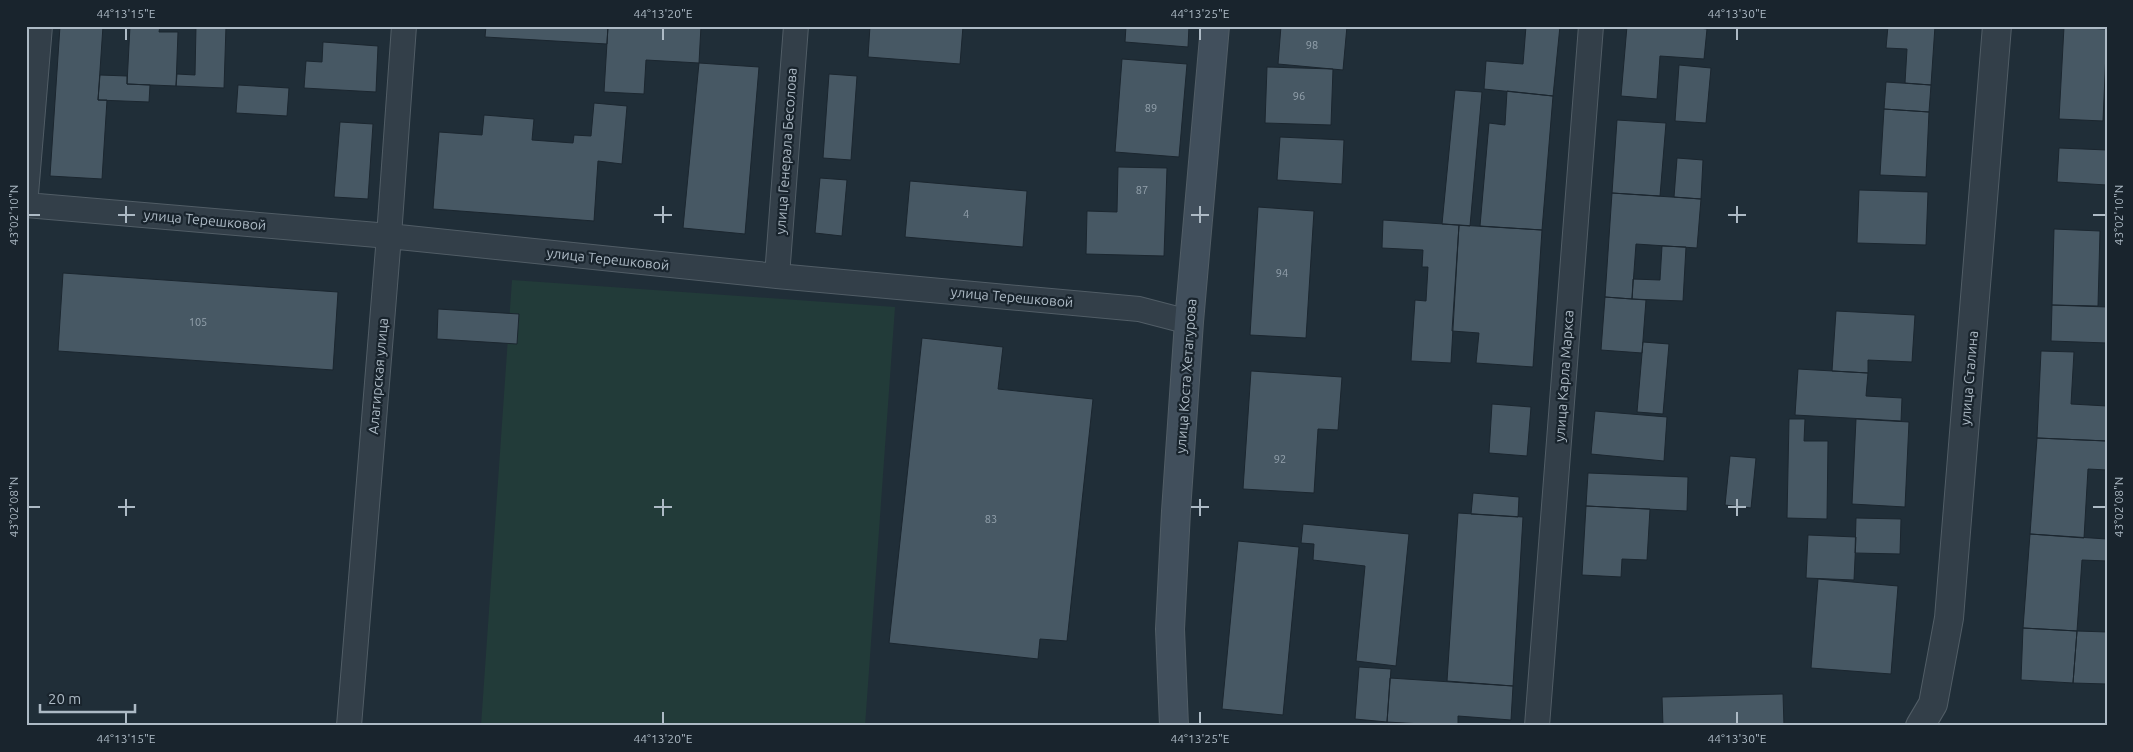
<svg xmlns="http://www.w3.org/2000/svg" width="2133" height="752" viewBox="0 0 2133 752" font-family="Ubuntu,sans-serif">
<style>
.green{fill:#223b39}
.building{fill:#475864;stroke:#1b262f}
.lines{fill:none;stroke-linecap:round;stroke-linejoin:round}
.minor-casing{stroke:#515d66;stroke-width:26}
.tertiary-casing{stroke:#515d66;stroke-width:30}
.secondary-casing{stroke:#515d66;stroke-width:30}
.minor{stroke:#333f49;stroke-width:24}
.tertiary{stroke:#333f49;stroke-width:28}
.secondary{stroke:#414f5c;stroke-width:28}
.ticks{fill:none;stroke:#adbac5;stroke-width:2}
.labels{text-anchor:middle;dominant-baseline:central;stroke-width:4.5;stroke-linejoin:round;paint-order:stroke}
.number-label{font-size:11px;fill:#94a2ad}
.street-label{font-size:14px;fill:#adbac5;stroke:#19242d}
.neatline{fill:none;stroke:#adbac5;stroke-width:2}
.ticks-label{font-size:12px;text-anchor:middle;fill:#adbac5}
</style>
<rect width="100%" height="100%" fill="#202e38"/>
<path class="green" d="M512,280L895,307L865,726H481Z"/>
<path class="building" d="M60,26H103L98,100H107L102,179L50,176Z
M130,26H160L159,32H178L176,86L127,84Z
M196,26H226L224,88L176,86L177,74L195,75Z
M486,26H608L607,44L485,37Z
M608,26H701L699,63L646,60L644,94L604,92Z
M870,26H963L960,64L868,57Z
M1126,26H1189L1188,47L1125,42Z
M1281,26H1347L1343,70L1278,64Z
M1526,26H1560L1553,96L1484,89L1486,61L1523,64Z
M1627,26H1684L1707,29L1704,59L1660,56L1657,99L1621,96Z
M1888,26H1935L1931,85L1905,83L1907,49L1886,48Z
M2064,27L2107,29L2103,121L2059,119Z
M323,42L378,46L376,92L304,88L306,61L322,62Z
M1122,59L1187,64L1179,157L1115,152Z
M699,63L759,67L745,234L683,228Z
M1679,65L1711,68L1706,123L1675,121Z
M1267,67L1333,69L1331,125L1265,123Z
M829,74L857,76L851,160L823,158Z
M100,75L127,76V84L150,85L149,102L98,100Z
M1886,82L1931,85L1929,112L1884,109Z
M238,85L289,88L287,116L236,113Z
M1455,90L1482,92L1470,226L1442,224Z
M1507,91L1553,96L1542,230L1480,226L1489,123L1505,125Z
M594,103L627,106L622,164L598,161L594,221L433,209L439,132L482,135L484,115L534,119L532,140L573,143L574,135L591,136Z
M1884,109L1929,112L1926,177L1880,175Z
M1617,120L1666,123L1660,196L1612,193Z
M340,122L373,124L368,199L334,197Z
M1280,137L1344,140L1342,184L1277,180Z
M2059,148L2107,150V185L2057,182Z
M1677,158L1703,160L1701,199L1674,197Z
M1118,167L1167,168L1164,256L1086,254L1087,211L1117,212Z
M820,178L847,180L842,236L815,233Z
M910,181L1027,191L1023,247L905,237Z
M1859,190L1928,192L1926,245L1857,243Z
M1612,193L1701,199L1697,248L1636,244L1632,299L1605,297Z
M1258,207L1314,211L1306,338L1250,335Z
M1383,220L1459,225L1451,363L1411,361L1415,300L1426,301L1428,267H1422L1423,250L1382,248Z
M1459,225L1542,230L1533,367L1476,363L1479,333L1452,331Z
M2054,229L2100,231L2098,306L2052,305Z
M1662,246L1686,247L1683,301L1632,299L1633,279L1660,280Z
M63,273L338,292L333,370L58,351Z
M1605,297L1646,300L1642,353L1601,350Z
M2052,305L2107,307V343L2051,341Z
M438,309L519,314L517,344L437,339Z
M1836,311L1915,315L1912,362L1868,360V373L1832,371Z
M922,338L1003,347L998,389L1093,399L1067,641L1040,639L1038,659L889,643Z
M1643,342L1669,344L1663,414L1637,412Z
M2041,351L2074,352L2071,404L2107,406V441L2037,438Z
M1798,369L1868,373L1866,396L1902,398L1901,421L1795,415Z
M1251,371L1342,377L1338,430L1318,429L1314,493L1243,489Z
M1492,404L1531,407L1527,456L1489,453Z
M1595,411L1667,417L1664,461L1591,454Z
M1789,419H1805L1804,441H1828L1827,519L1787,518Z
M1856,419L1909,422L1905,507L1852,504Z
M2037,438L2107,441V470L2088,469L2084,538L2030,534Z
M1730,456L1756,458L1751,508L1725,505Z
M1588,473L1688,477L1687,511L1586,506Z
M1473,493L1519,497L1518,517L1471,514Z
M1586,506L1650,509L1647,560L1622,559L1621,577L1582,575Z
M1458,513L1523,517L1513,686L1447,681Z
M1856,518L1901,519L1900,554L1855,553Z
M1303,524L1409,534L1396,666L1356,661L1365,566L1313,560L1314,544L1301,543Z
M2030,534L2107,539V561L2082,560L2077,631L2023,628Z
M1808,535L1856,537L1854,580L1806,578Z
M1238,541L1299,547L1283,715L1222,709Z
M1818,579L1898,586L1891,674L1811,668Z
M2023,628L2077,631L2073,683L2021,680Z
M2077,631L2107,632V684L2073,683Z
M1359,667L1391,669L1387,722L1355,719Z
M1390,678L1513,686L1511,720L1458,716V726L1387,722Z
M1783,694L1784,726H1663L1662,697Z"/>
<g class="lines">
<defs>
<path id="minor" d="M26,194L40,26
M26,205L389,236L777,276L1139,309L1189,322
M777,276L796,26
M349,726L389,236L404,26
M1537,726L1591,26"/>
<path id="tertiary" d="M1920,726L1933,704L1949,618L1997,26"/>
<path id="secondary" d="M1174,726L1170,629L1176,511L1189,322L1215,26"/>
</defs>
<use href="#minor" class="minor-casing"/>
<use href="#tertiary" class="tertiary-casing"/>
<use href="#secondary" class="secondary-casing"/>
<use href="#minor" class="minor"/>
<use href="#tertiary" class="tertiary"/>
<use href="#secondary" class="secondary"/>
</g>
<path class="ticks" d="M126,28V40M663,28V40M1200,28V40M1737,28V40M126,206V223M663,206V223M1200,206V223M1737,206V223M28,215H40M118,215H135M654,215H672M1191,215H1209M1728,215H1746M2093,215H2106M126,499V516M663,499V516M1200,499V516M1737,499V516M28,507H40M118,507H135M654,507H672M1191,507H1209M1728,507H1746M2093,507H2106M126,712V724M663,712V724M1200,712V724M1737,712V724"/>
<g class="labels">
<g class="number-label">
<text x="1312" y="45">98</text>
<text x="1299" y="96">96</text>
<text x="1151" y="108">89</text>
<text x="1142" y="190">87</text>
<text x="966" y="214">4</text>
<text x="1282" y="273">94</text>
<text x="198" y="322">105</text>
<text x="1280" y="459">92</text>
<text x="991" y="519">83</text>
</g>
<g class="street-label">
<text transform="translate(786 151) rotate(-86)">улица Генерала Бесолова</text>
<text transform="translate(205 220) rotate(5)">улица Терешковой</text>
<text transform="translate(608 259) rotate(6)">улица Терешковой</text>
<text transform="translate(1012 297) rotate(5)">улица Терешковой</text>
<text transform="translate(378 376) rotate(-85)">Алагирская улица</text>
<text transform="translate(1186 376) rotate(-86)">улица Коста Хетагурова</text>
<text transform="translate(1564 376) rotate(-86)">улица Карла Маркса</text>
<text transform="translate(1969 378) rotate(-85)">улица Сталина</text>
</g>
</g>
<rect width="2133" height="752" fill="none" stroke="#19242d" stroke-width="55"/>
<path d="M40 704v8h95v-8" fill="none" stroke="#adbac5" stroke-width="2.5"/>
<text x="48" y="704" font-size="15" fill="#adbac5" stroke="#19242d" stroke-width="4" paint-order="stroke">20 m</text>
<rect x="28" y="28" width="2078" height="696" class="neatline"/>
<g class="ticks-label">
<text x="126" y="18">44°13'15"E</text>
<text x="663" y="18">44°13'20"E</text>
<text x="1200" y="18">44°13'25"E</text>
<text x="1737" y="18">44°13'30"E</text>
<text transform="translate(14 215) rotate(-90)" y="4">43°02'10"N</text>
<text transform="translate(2119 215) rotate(-90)" y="4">43°02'10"N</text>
<text transform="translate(14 507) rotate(-90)" y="4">43°02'08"N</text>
<text transform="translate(2119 507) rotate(-90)" y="4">43°02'08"N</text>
<text x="126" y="743">44°13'15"E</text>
<text x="663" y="743">44°13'20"E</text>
<text x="1200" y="743">44°13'25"E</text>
<text x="1737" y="743">44°13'30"E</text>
</g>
</svg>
